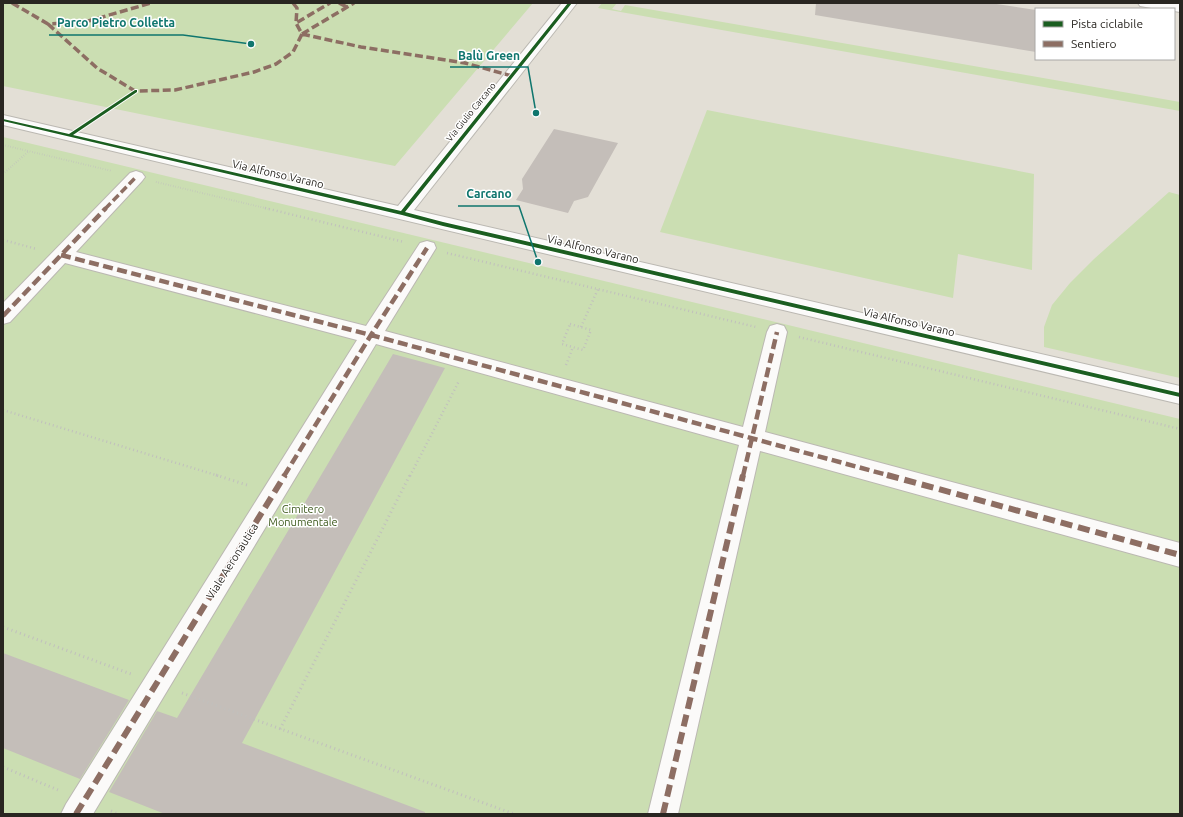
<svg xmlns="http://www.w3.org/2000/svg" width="1183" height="817" viewBox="0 0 1183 817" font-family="Ubuntu,sans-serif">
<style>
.green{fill:#cbdeb2}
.building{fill:#c4beb9}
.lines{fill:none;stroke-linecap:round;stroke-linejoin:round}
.street-casing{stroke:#bbb8b2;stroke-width:2}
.path-far2{stroke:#c1c0bd;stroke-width:2;stroke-dasharray:0.5 2;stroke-linecap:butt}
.path-far1{stroke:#c1c0bd;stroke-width:2.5;stroke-dasharray:1 3;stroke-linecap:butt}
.path{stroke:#c1c0bd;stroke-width:3;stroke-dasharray:1 3.5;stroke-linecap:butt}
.street{fill:#fbfaf9;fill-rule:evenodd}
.quiet-far2{stroke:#8d6e63;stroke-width:3.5;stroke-dasharray:8 3.5;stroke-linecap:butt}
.quiet-far1{stroke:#8d6e63;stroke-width:4.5;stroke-dasharray:10 4.5;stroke-linecap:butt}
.quiet{stroke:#8d6e63;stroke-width:6;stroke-dasharray:12 6;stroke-linecap:butt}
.cycleway-casing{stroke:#fff;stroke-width:2}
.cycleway{fill:#1b5e20;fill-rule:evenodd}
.labels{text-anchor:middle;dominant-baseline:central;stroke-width:3;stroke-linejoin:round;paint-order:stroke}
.far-street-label{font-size:9px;fill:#292621;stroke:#fff}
.street-label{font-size:11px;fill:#292621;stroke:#fff}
.park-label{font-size:11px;fill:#405c21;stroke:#fff}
.leader{fill:none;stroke:#0f766e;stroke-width:1.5}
.callout-dot{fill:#0f766e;stroke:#fff;stroke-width:1.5}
.callout-label{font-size:12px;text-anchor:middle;font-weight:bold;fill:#0f766e;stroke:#fff;stroke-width:3;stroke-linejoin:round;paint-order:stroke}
</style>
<rect width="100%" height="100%" fill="#e3dfd6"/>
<path class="green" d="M3,3H533L395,166L3,86Z
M602,3H617L612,9L621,11L625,5L1180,102V111L598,8Z
M707,110L1034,174L1032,270L958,254L953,298L660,232Z
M3,137L1180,419V814H3Z
M1169,192L1180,195V378L1044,347V327L1052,305L1070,283L1094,259Z"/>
<path class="building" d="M816,3H990L1036,10V52L815,15Z
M554,129L618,143L588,197L574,201L568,213L516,200L523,189L522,179Z
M393,354L445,368L242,743L425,812V814H165L109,792L157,711L177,718Z
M3,653L129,700L80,779L3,748Z"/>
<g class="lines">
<defs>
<path id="street" d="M562,3H577L414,210L1180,386V404L3,125V115L398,206Z
M1138,3L1180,4V12L1174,11V9H1157L1140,6Z
M136,171L142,173L145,177L142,181L76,252L366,326L420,243L427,241L434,243L436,248L385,331L743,427L767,332L770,326L777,324L784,326L787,332L765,432L1180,543V567L760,451L678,814H648L739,445L376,344L93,814H61L66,804L357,340L65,263L10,322L3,324V303L130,173Z"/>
</defs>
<use href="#street" class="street-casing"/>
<path class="path-far2" d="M3,145L112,171
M3,174L29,151
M156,182L269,209"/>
<path class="path-far1" d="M265,208L404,242
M3,240L37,249
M447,253L756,327
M570,324L591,330L583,350L562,344Z
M581,327L598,289
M799,337L1180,429
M566,365L573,347
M3,410L219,476
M410,476L459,381"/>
<path class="path" d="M216,475L250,486
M3,627L131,674
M182,693L514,814
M280,729L410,475
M3,767L58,790
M111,811L118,814"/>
<use href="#street" class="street"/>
<path class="quiet-far2" d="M12,3L48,24L85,22L151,3
M293,3L297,8L296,23L330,3
M339,3L347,7
M48,24L97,68L135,91L175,90L254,72L276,64L293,52L302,34L296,23
M302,34L361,47L465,63L512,76
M302,34L354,3
M105,209L136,177"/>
<path class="quiet-far1" d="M61,255L371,335L891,476
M3,316L106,208
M284,476L371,335L427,248
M743,476L777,332"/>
<path class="quiet" d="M887,475L1180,555
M76,814L285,475
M663,814L743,475"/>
<defs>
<path id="cycleway" d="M568,3H572L405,212L443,222L1180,393V397L443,226L402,215L3,121V119L69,134L135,90H137V92L73,135L401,211Z"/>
</defs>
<use href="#cycleway" class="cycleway-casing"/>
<use href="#cycleway" class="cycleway"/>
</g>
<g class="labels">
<g class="far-street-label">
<text transform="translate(471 112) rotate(-51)">Via Giulio Carcano</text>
</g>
<g class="street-label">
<text transform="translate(278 174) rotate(13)">Via Alfonso Varano</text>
<text transform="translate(593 249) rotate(13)">Via Alfonso Varano</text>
<text transform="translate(909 322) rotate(13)">Via Alfonso Varano</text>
<text transform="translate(232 561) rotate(-58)">Viale Aeronautica</text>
</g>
<g class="park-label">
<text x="303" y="509">Cimitero<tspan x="303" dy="13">Monumentale</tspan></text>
</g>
</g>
<path class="leader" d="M251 44L183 35H49M536 113L528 67H450M538 262L519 206H458"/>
<g class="callout-dot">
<circle cx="251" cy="44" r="4"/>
<circle cx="536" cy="113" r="4"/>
<circle cx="538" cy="262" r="4"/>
</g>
<g class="callout-label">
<text x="116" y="27">Parco Pietro Colletta</text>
<text x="489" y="60">Balù Green</text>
<text x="489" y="198">Carcano</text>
</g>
<rect width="1183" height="817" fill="none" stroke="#292621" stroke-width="8"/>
<rect x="1035" y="8" width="140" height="52" fill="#ffffff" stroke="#a9a8a6"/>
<rect x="1043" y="21" width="20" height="6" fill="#1b5e20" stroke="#a9a8a6"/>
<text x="1071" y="28" font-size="12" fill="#292621">Pista ciclabile</text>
<rect x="1043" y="41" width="20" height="6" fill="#8d6e63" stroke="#a9a8a6"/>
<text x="1071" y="48" font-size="12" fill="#292621">Sentiero</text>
</svg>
